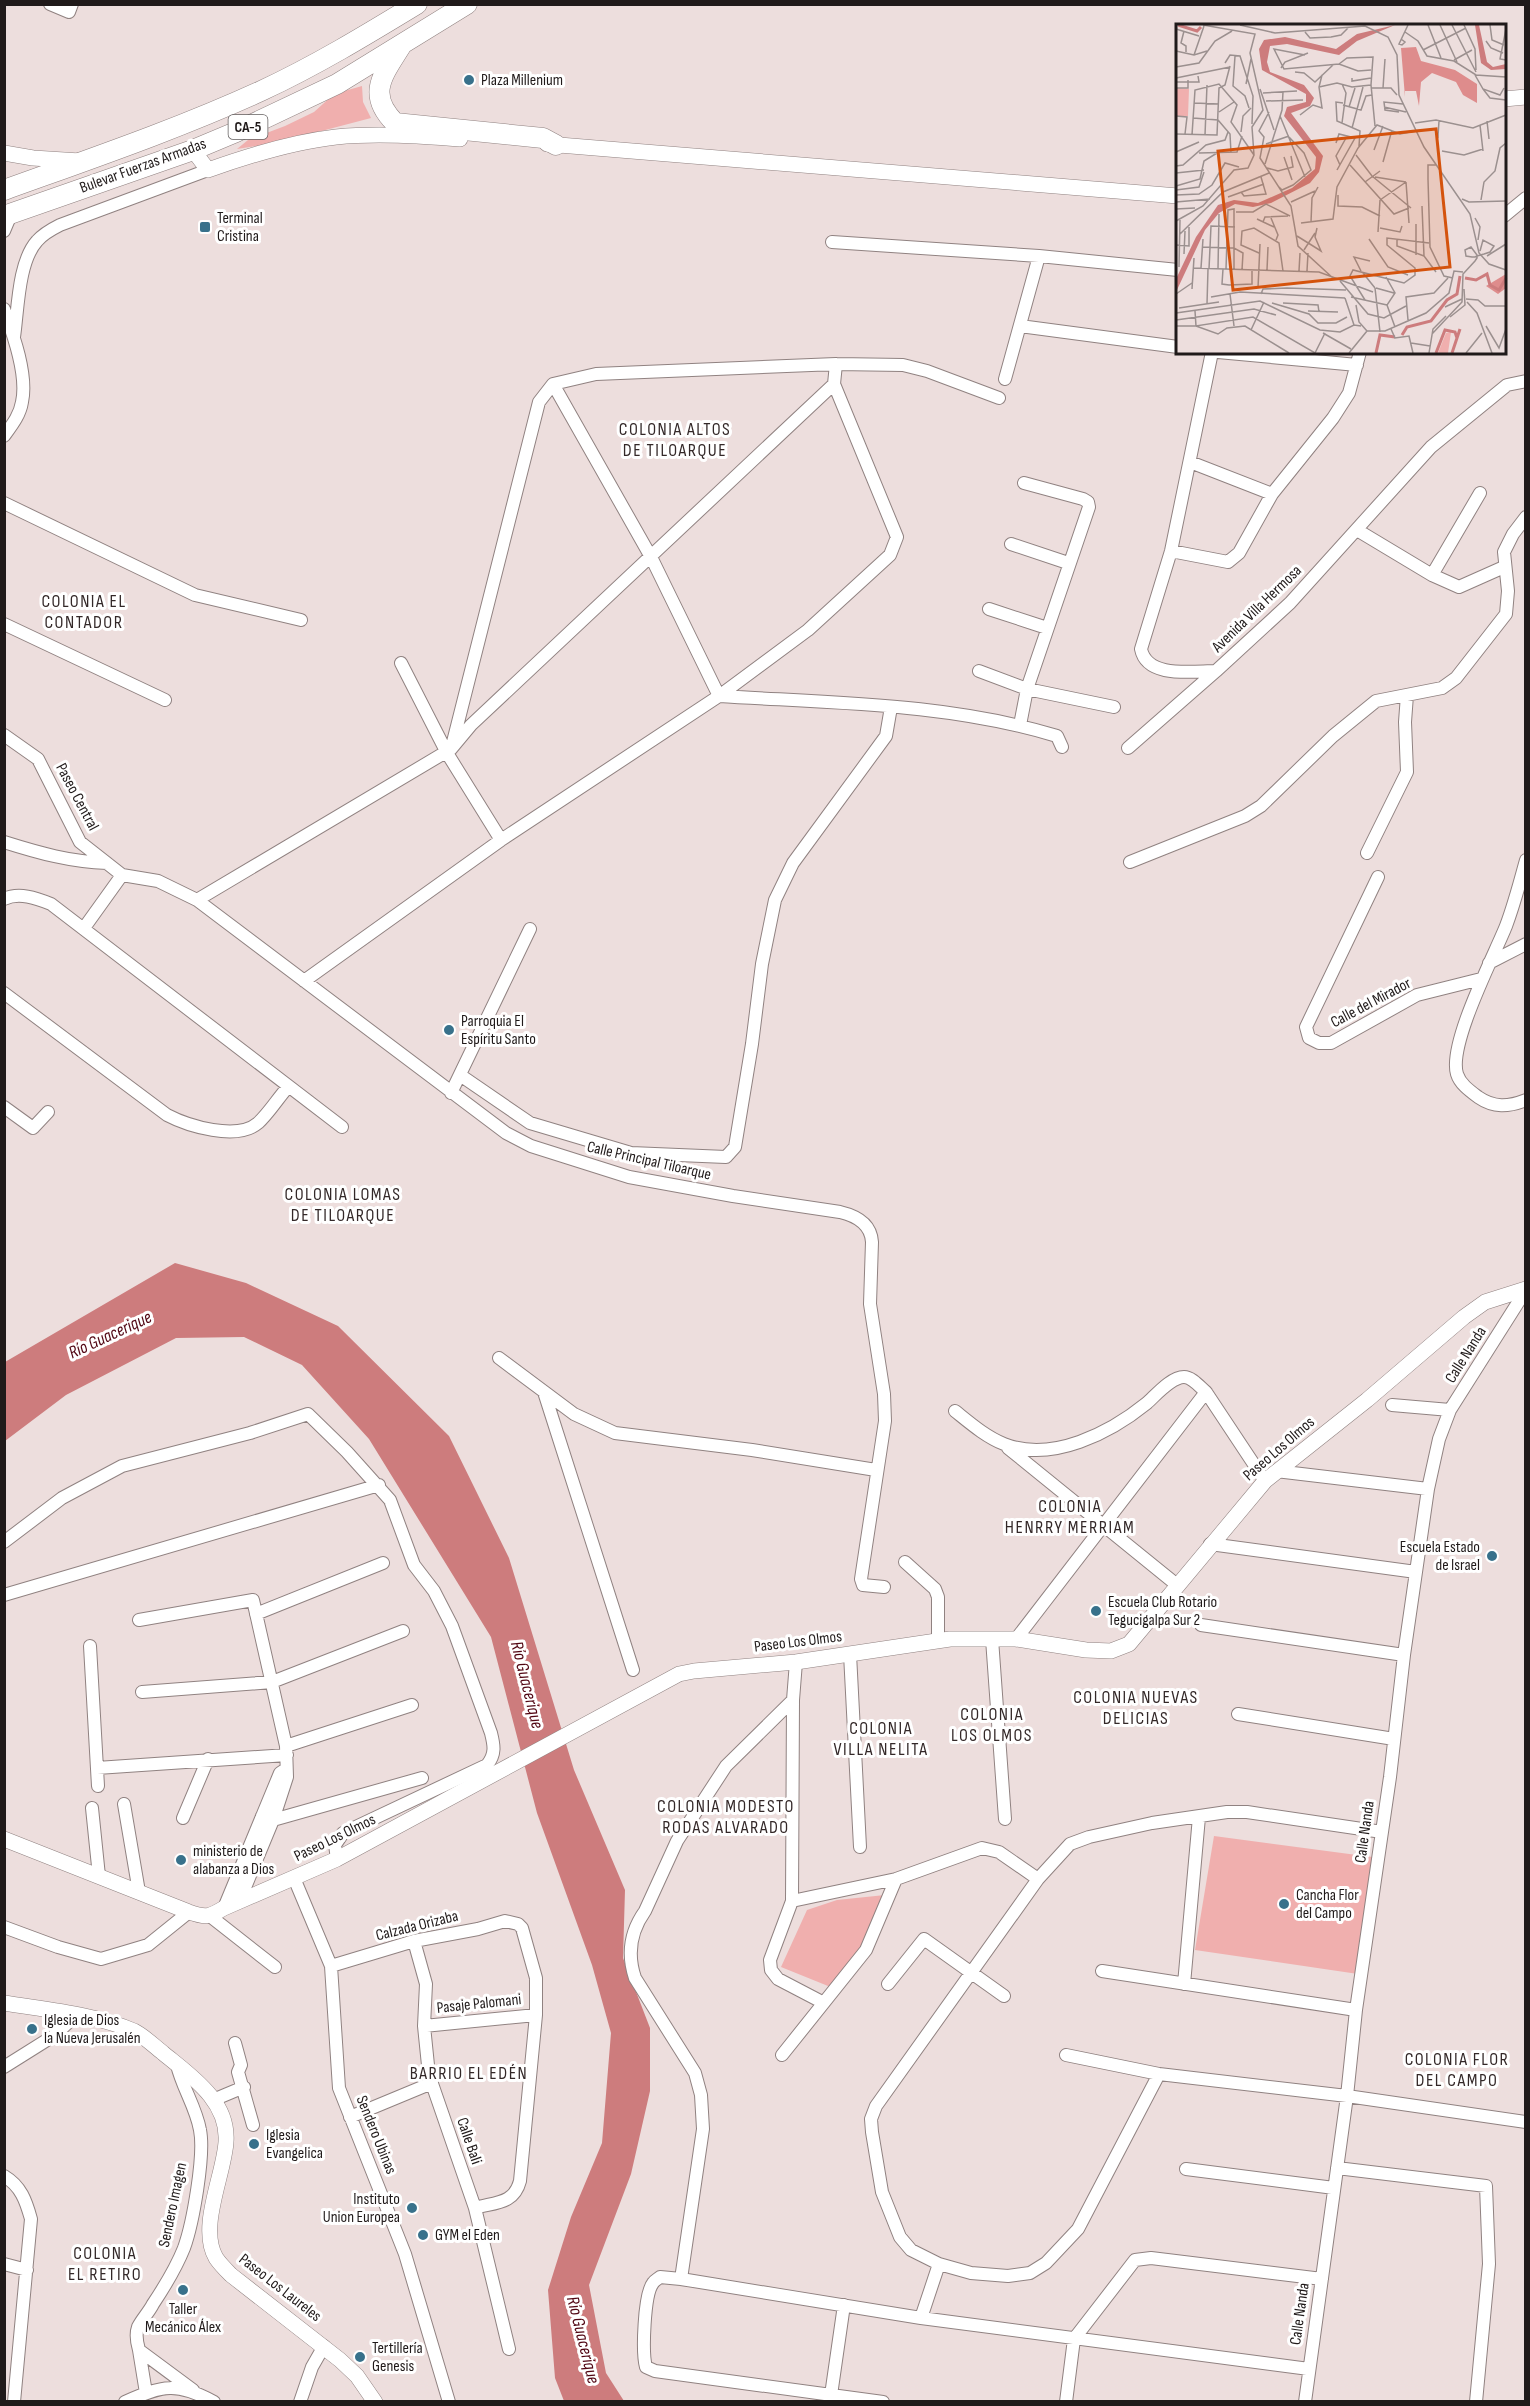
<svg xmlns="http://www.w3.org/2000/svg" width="1530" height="2406" viewBox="0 0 1530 2406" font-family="'Sofia Sans Condensed',sans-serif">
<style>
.green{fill:#f0afae}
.water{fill:#cd7c7d}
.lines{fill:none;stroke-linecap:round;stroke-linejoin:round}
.minor-casing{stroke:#908281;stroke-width:14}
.tertiary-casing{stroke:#908281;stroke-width:16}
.trunk-casing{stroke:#908281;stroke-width:21}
.minor{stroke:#fff;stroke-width:12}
.tertiary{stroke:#fff;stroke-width:15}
.trunk{stroke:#fff;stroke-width:20}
.poi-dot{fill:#38718b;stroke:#fff;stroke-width:2}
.labels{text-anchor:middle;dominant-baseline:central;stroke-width:6;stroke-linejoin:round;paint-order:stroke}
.shield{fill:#fff;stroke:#635f5f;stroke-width:1.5}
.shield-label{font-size:15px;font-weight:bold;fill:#201a1a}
.poi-label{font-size:16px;fill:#201a1a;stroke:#fff;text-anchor:start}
.street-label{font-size:16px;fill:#201a1a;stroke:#fff}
.neighbourhood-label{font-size:18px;letter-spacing:1.5px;fill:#332828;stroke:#fff}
.water-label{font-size:18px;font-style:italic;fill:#510613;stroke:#fff}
.inset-river{fill:none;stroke:#cd7c7d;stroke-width:3}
.inset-road{fill:none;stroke:#9b908f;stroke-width:1.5}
.view{fill:#d4530d;fill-opacity:0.15;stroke:#d4530d;stroke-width:3}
.inset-edge{fill:none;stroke:#201a1a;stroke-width:3}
</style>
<rect width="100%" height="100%" fill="#eddedd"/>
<path class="green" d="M362,86L363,102L371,118L276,143L237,149L248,140L285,126L314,112L334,94Z
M1214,1836L1372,1857L1358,1974L1195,1950Z
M885,1895L866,1946L833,1988L781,1967L807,1910L837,1900Z"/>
<path class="water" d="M175,1263L246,1283L338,1326L449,1436L509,1558L574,1770L625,1890L623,1958L650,2028V2091L631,2174L589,2285L606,2373L624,2401H564L555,2378L548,2290L571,2217L602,2143L611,2033L592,1965L537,1813L491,1637L369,1439L302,1365L244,1337L176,1338L66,1395L5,1441V1362Z"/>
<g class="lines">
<defs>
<path id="minor" d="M50,4L69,12L72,4
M1504,216L1526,198
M4,231L12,212
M832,242L1039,256L1178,270
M4,309C13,334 28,375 22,402C20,415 12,425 4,436
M1020,326L1178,347
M14,337C18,310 18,262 37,241C43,234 52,229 60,225L208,170
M1212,352L1171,551L1141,649C1147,679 1193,671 1216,671L1290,603L1431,447L1507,385L1526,381
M1218,352L1357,365
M1005,379L1039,256
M553,384L651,557L719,696
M1190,462L1272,494
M4,503L195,595L301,620
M1357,530L1432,575L1459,587L1504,567
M1011,544L1068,563
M1171,551L1228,562L1239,553L1272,494L1333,418L1349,393L1360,352
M1432,575L1480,493
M989,609L1047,628
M4,624L165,700
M401,663L447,753L501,840
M979,671L1027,689L1114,707
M719,696C832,703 949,703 1057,736L1062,747
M1020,725L1027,689L1089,507L1088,502L1083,499L1024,483
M4,735L38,759L80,842L122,875L158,881L197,900L506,1133L531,1146L629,1177L733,1196L840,1212C857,1216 871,1224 872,1242L870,1304L884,1394L885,1421L861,1579L863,1585L884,1587
M452,746L539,402L553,384L596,374L836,364L903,365L927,371L999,398
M1128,748L1216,671
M4,842C39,853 71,862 107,863
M1367,853L1407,772L1405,722L1407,695
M1526,860C1520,882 1514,905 1506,926C1494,956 1448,1044 1457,1074C1460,1084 1470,1091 1478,1097C1494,1108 1508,1107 1526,1100
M1130,862L1245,816L1261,806L1333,736L1376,701L1442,688L1456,678L1506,614L1508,591L1504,552L1513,534L1526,517
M1378,877L1306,1027L1309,1038L1319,1043H1331L1417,995L1481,979
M4,899C19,892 36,898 51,904L342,1127
M197,900L451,749L471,725L834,384L836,364
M84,928L122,875
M1489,963L1526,944
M304,981L501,840L719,696L808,630L890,555L897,537L834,384
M4,993L167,1115C188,1126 237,1141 258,1123C269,1113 278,1098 288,1087
M460,1075L530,1123L631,1153L726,1157L735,1147L752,1044L762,964L775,900L793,863L886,736L891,707
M451,1093L530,929
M4,1107L33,1128L48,1112
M499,1358L574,1414L615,1433L752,1450L876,1470
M544,1392L633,1670
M1206,1392L1265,1481
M1392,1405L1450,1410
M955,1411C970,1423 986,1437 1004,1444C1052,1463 1110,1433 1147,1403C1156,1395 1171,1377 1184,1377C1192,1377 1200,1387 1206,1392L1016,1639
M1008,1448L1177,1585
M1276,1471L1428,1489
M4,1542L62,1498L122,1466L250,1433L308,1414L347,1452L390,1500L414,1565L434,1591L452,1626L491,1733C494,1745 496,1754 487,1765L343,1833L335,1845L337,1859
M1210,1544L1416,1572
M905,1562L935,1589L938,1597V1641
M4,1595L379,1485
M256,1614L383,1563
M139,1620L253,1600L286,1746L287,1777L273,1820L239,1902
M1201,1625L1404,1655
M992,1639L1005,1819
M90,1646L98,1786
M850,1654L860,1847
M796,1662L793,1700L792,1901L770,1960L771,1970L778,1979L822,2002
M142,1692L272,1682L403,1631
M1238,1714L1394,1739
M286,1746L412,1705
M97,1768L287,1755
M124,1804L139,1892
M92,1808L99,1876
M262,1816L273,1820L422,1778
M183,1818L208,1759
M294,1878L331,1966L339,2088L405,2254L449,2402
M792,1901L896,1879L982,1848L999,1852L1038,1879
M224,1908L280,1773L286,1769
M210,1916L275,1967
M4,1927L58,1947L101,1959L148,1945L189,1912
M414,1941L426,1984L424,2026L429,2075L475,2208L509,2349
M331,1966L414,1941L478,1929L505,1921L518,1924L522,1928L536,1978V2015L520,2181C514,2204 496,2202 475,2208
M1102,1971L1356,2010
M888,1984L924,1939L1004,1996
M1184,1984L1199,1817
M424,2026L536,2015
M235,2043L241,2065L238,2072L253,2125
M782,2055L866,1950L896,1879
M1066,2055L1159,2074L1347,2096L1526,2122
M177,2065C182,2087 196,2107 200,2130C205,2155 193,2223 184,2248C176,2268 165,2286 153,2304C149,2312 142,2319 138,2327C135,2335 137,2343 139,2350L193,2390
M4,2067L55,2035L76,2015
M1159,2074L1078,2229L1046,2263L1030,2273L1008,2276L971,2273L939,2264L911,2250L900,2237L882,2192L872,2132L871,2119L876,2106L1038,1879L1070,1844L1089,1837L1152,1823L1227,1812H1247L1382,1832
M213,2100L244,2087
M350,2117L432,2083
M1337,2168L1486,2186L1489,2264L1476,2402
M1186,2169L1334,2188
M4,2176C21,2186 26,2201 31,2219L14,2402
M4,2264L27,2270
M681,2279L703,2129L701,2095L695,2073L635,1978C627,1954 630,1932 645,1911L677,1841L726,1766L793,1700
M921,2318L939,2264
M139,2350L146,2393
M125,2402C163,2385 177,2382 214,2402
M300,2402L312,2367L324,2346
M830,2402L844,2305
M883,2402L655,2371L646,2367C642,2353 644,2294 653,2283C655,2280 658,2279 660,2277L681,2279L921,2318L1309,2369
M1066,2402L1074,2339L1135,2260L1151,2258L1322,2279
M1305,2402L1347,2096L1356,2010L1390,1777L1404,1655L1428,1489L1439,1439L1450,1410L1526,1290"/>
<path id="tertiary" d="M1504,99L1526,97
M547,144L1178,196
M193,150L208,170C250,155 292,142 336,137C377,133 419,136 460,139
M4,153L33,158L80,161
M4,1839L189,1912C206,1918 209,1917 224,1908L337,1859L679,1674L694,1671L796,1662L950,1639H1016L1086,1650L1111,1651L1129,1644L1265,1481L1367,1400L1464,1317L1485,1302L1526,1289
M4,2003C47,2010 94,2014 134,2031C144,2036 154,2046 163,2053C191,2076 229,2101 226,2142C224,2175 198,2227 216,2258C220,2264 226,2270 231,2275L340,2360L357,2376L375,2402"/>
<path id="trunk" d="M401,46C383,75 366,94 395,123L543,138L556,145
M4,190C90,159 178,129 261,91C315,66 366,35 417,4
M4,216L193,150L236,132L337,84L467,4"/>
</defs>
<use href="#minor" class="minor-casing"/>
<use href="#tertiary" class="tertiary-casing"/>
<use href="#trunk" class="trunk-casing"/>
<use href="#minor" class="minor"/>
<use href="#tertiary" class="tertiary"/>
<use href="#trunk" class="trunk"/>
</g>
<g class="poi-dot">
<circle cx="469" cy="80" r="6"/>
<rect x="199" y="221" width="12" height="12" rx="3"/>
<circle cx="449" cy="1030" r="6"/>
<circle cx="1492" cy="1556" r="6"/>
<circle cx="1096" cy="1611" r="6"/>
<circle cx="181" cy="1860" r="6"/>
<circle cx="1284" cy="1904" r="6"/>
<circle cx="32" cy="2029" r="6"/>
<circle cx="254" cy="2144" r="6"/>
<circle cx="412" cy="2208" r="6"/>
<circle cx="423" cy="2235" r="6"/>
<circle cx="183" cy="2290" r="6"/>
<circle cx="360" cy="2357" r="6"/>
</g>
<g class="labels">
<rect class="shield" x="228.5" y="115" width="39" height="24" rx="4.5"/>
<g class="shield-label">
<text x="248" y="127">CA-5</text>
</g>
<g class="poi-label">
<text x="481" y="80">Plaza Millenium</text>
<text x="217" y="218">Terminal<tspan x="217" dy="18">Cristina</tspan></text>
<text x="461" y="1021">Parroquia El<tspan x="461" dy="18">Espíritu Santo</tspan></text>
<text x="1480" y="1547" text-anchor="end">Escuela Estado<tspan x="1480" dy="18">de Israel</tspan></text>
<text x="1108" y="1602">Escuela Club Rotario<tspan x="1108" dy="18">Tegucigalpa Sur 2</tspan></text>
<text x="193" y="1851">ministerio de<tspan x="193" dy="18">alabanza a Dios</tspan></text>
<text x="1296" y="1895">Cancha Flor<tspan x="1296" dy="18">del Campo</tspan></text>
<text x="44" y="2020">Iglesia de Dios<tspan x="44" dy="18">la Nueva Jerusalén</tspan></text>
<text x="266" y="2135">Iglesia<tspan x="266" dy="18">Evangelica</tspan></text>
<text x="400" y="2199" text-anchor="end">Instituto<tspan x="400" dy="18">Union Europea</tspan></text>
<text x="435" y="2235">GYM el Eden</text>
<text x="183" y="2309" text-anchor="middle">Taller<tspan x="183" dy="18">Mecánico Álex</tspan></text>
<text x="372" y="2348">Tertillería<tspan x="372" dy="18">Genesis</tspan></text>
</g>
<g class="street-label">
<text transform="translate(143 166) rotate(-20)">Bulevar Fuerzas Armadas</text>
<text transform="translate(1257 609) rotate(-44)">Avenida Villa Hermosa</text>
<text transform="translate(77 797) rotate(62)">Paseo Central</text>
<text transform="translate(1371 1003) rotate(-28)">Calle del Mirador</text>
<text transform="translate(649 1161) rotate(13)">Calle Principal Tiloarque</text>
<text transform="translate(1466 1355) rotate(-58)">Calle Nanda</text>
<text transform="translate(1279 1449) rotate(-41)">Paseo Los Olmos</text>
<text transform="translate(798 1642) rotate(-7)">Paseo Los Olmos</text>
<text transform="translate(1365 1832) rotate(-82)">Calle Nanda</text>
<text transform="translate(335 1838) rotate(-26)">Paseo Los Olmos</text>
<text transform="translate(417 1926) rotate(-14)">Calzada Orizaba</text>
<text transform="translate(479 2004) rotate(-6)">Pasaje Palomani</text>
<text transform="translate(376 2135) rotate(68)">Sendero Ubinas</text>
<text transform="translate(469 2141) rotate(71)">Calle Bali</text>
<text transform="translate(173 2205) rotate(-78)">Sendero Imagen</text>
<text transform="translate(280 2288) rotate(38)">Paseo Los Laureles</text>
<text transform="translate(1300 2314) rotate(-82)">Calle Nanda</text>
</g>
<g class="neighbourhood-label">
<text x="675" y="429">COLONIA ALTOS<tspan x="675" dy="21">DE TILOARQUE</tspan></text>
<text x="84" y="601">COLONIA EL<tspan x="84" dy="21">CONTADOR</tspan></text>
<text x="343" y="1194">COLONIA LOMAS<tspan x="343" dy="21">DE TILOARQUE</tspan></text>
<text x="1070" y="1506">COLONIA<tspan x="1070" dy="21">HENRRY MERRIAM</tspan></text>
<text x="1136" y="1697">COLONIA NUEVAS<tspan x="1136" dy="21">DELICIAS</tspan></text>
<text x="992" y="1714">COLONIA<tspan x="992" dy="21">LOS OLMOS</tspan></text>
<text x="881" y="1728">COLONIA<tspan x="881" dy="21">VILLA NELITA</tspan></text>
<text x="726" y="1806">COLONIA MODESTO<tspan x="726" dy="21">RODAS ALVARADO</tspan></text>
<text x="1457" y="2059">COLONIA FLOR<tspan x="1457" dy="21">DEL CAMPO</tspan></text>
<text x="469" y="2073">BARRIO EL EDÉN</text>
<text x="105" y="2253">COLONIA<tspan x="105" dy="21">EL RETIRO</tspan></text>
</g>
<g class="water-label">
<text transform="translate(110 1335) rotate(-25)">Río Guacerique</text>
<text transform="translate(527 1685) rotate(76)">Río Guacerique</text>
<text transform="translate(583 2340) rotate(76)">Río Guacerique</text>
</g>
</g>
<g transform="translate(1176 24)">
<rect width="330" height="330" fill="#eddedd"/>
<path d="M0,64L13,65L12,92H0ZM275,308L272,329H262L270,309Z" fill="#f0afae"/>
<path d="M240,23L245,37L279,46L301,60V79L287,71L280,58L256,49L245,58L243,82L240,67H229V73L225,24ZM330,250V264L322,270L310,262Z" fill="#de8c8c"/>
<path d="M219,1L181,17L163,31L111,20L94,22L91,38L94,48L128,61L138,74L134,82L115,89L147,132L143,148L134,159L95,179L77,183L59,180L43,189L29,206L0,268V255L20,213L42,181L58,176L82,179L116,164L139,145L140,133L108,92L111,83L130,78V70L86,46L83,25L88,16L109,13L160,25L181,10ZM299,1H303L311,38L317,43L330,40V45L315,46L305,39Z" fill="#cd7c7d"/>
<path class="inset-river" d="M2,1L21,7L25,3M289,254L300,256L311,250L314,261L323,266L330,254M226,311L231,303L255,297L271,276L281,270L284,252M200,329L204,311L219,313M260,329L269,306L279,308L281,314M276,329L284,305"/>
<path class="inset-road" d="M64,1L99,9L189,2L212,13L221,31L223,71L248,123L294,190L303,229L313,240L330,246M252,1L265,34M264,1L281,38M276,1L300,48M288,1L299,25L300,46M314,1L316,16L328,21M0,5L23,12M330,5L324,35L330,36M8,7L5,19L10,22V28M129,8L134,14L155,13L165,11L172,4M229,8L242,17L251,32L278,37L300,51L330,53M225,15L229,18L226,21L223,20L232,1M310,17L315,24L327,29M247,26L290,4M0,27L18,31L31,27M18,31L28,2M129,31L98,25L108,45L163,40L182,47L195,46M59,32L57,62L69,72L73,84M278,36L296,26M49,39L54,31L64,32L77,72L76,100M163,40L171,34L197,33L195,61L199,102M0,43L23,39L39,17L56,7M105,44L109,38L132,29M119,48L128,49L139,58L157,41M299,51L307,65L324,71L328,64M0,54L54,43M176,54V57L195,54M0,58H23L22,52M70,60L75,35M143,63L161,59L176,63L195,61M0,64H12V56M195,64H215L221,71M207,64L209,35M84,65L98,106M307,65L314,74L330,76M87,69L121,67M90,77L127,76M18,79L43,80M167,79L160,78L161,97L184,107L183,122M167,81L185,86L190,72L196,71M173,83L179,64M208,83L230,88M43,88L58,78M93,88L83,107L88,113L84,134L115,182L122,222L158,255M223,88L209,86L208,78L227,80M124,91L137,81L146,84L143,63L146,51M0,92L11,93L9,110M104,92L129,153M17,94L42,96L54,110L55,129M311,97L313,115M166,99L170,69L166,60M239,99L260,96L297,104L330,91M304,101L307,127M176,104L187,63M65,108L67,92L75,84M260,108L262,112L263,97M0,110L41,111L43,64L49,61L54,42M16,111L19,66L43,60L61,81L55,98L78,131M29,111L31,61M160,119L163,110L179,114L161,146M90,120L113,112M182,124L201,101L224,110L239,107M198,126L207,102M266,127L288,131L307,125M0,128L23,118M23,129L61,128L66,112M180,131L196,152L235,184M108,133L116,156M207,138L216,106M89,140L106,86L107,68M164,141L160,132L170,114M174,141L218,190L233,184M0,142L7,141L30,121L49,116L52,108M91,144L102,147L117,143L115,132M0,149L28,146M199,153L230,158M252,155L254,223L268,252L277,254M252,156V141H260M189,158L204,147M230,158L233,199M0,162L24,155L28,137L41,129M103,163L106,166L117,161L135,146L128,129L113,113M0,166L23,163L28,148M65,168L68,172L90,170L85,153M0,171L23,170L36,161L49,139L63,143M162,171V182L186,183L204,192M52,173L88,160M286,175L293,178L330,177M204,176L230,158M305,176L308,158L319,147L324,124L330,119M0,178L34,175M115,178L139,167M246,182L248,232L260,248M0,185L19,184M60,188H77L90,180L114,192M95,194L102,211L100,216M299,194L304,203L302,216M81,195L98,203M0,197L27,182L58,146L72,144L78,131L76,103L87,86L74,29L79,10L27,1M87,198L89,193L112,192M135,198L136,174L142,163M125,199L157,195L161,163L182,124M204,204L224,208L226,202M202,208L204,176M4,210L47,168L93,149M121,212L145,227L139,213L141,204M193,215L212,243L232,251M221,216V222L248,232M0,221L13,222V203M26,223L58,224L67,229L66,246M128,226L139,209M83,229L65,221L66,207L78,204L103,219L107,247M8,230L9,207M240,231V200M311,232L330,220M3,243L4,196M17,244L143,248L197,268M25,244L27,215M33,245L35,202L59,203M42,245L43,190M47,245L46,260L53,261L76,260V246M50,245L52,186L58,185V245M91,246L92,223M123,247L124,229M131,247L132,229M185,247L178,233L194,237M187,249L199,264M210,253L219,269L211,281L219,303M164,257L192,290L208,294L230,282M82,264L84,220M199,264L204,308M200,264L218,269M16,265L18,234M0,270L16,259M54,270L58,302M85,270L87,265L111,264L170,266M35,273L64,268L169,274M175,273L211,281M169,274L178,301M290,275L302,276L309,282H330M189,276L174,252L177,246L228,259L239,251V244L211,221V214L253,219M291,278L301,289L316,329M96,279L133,290L142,299H160L171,293M107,279L142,281L143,288M31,280L32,245M180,281L183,298L191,307M269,283L286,275M3,284L43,278M19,287L20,302L77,293L139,329L149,309M132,287L162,288M0,289L84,277L144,306L164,308L178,301L185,302M274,293L289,281L288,265M0,296L78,285L100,291M232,296L230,273L258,269L272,254M0,302H20L42,310L51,304L69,302L113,329M310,302L323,324L330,305M215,305L219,314L233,312L237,329M75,306L88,278M191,307H209L250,289L273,269L278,247L287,248M147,309L175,325M256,310L286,278L287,250L299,237L301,234V231L295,223L289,226L290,232L296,233H299L301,232L308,230L314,228L318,222L307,216L304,227M235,319L254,322M173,329L191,307M253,329L257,305L270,292M290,329L306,309"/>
<path class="view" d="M260,105L274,243L57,266L42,127Z"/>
<rect width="330" height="330" class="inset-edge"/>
</g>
<rect width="1530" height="2406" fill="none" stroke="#201a1a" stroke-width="12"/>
</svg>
